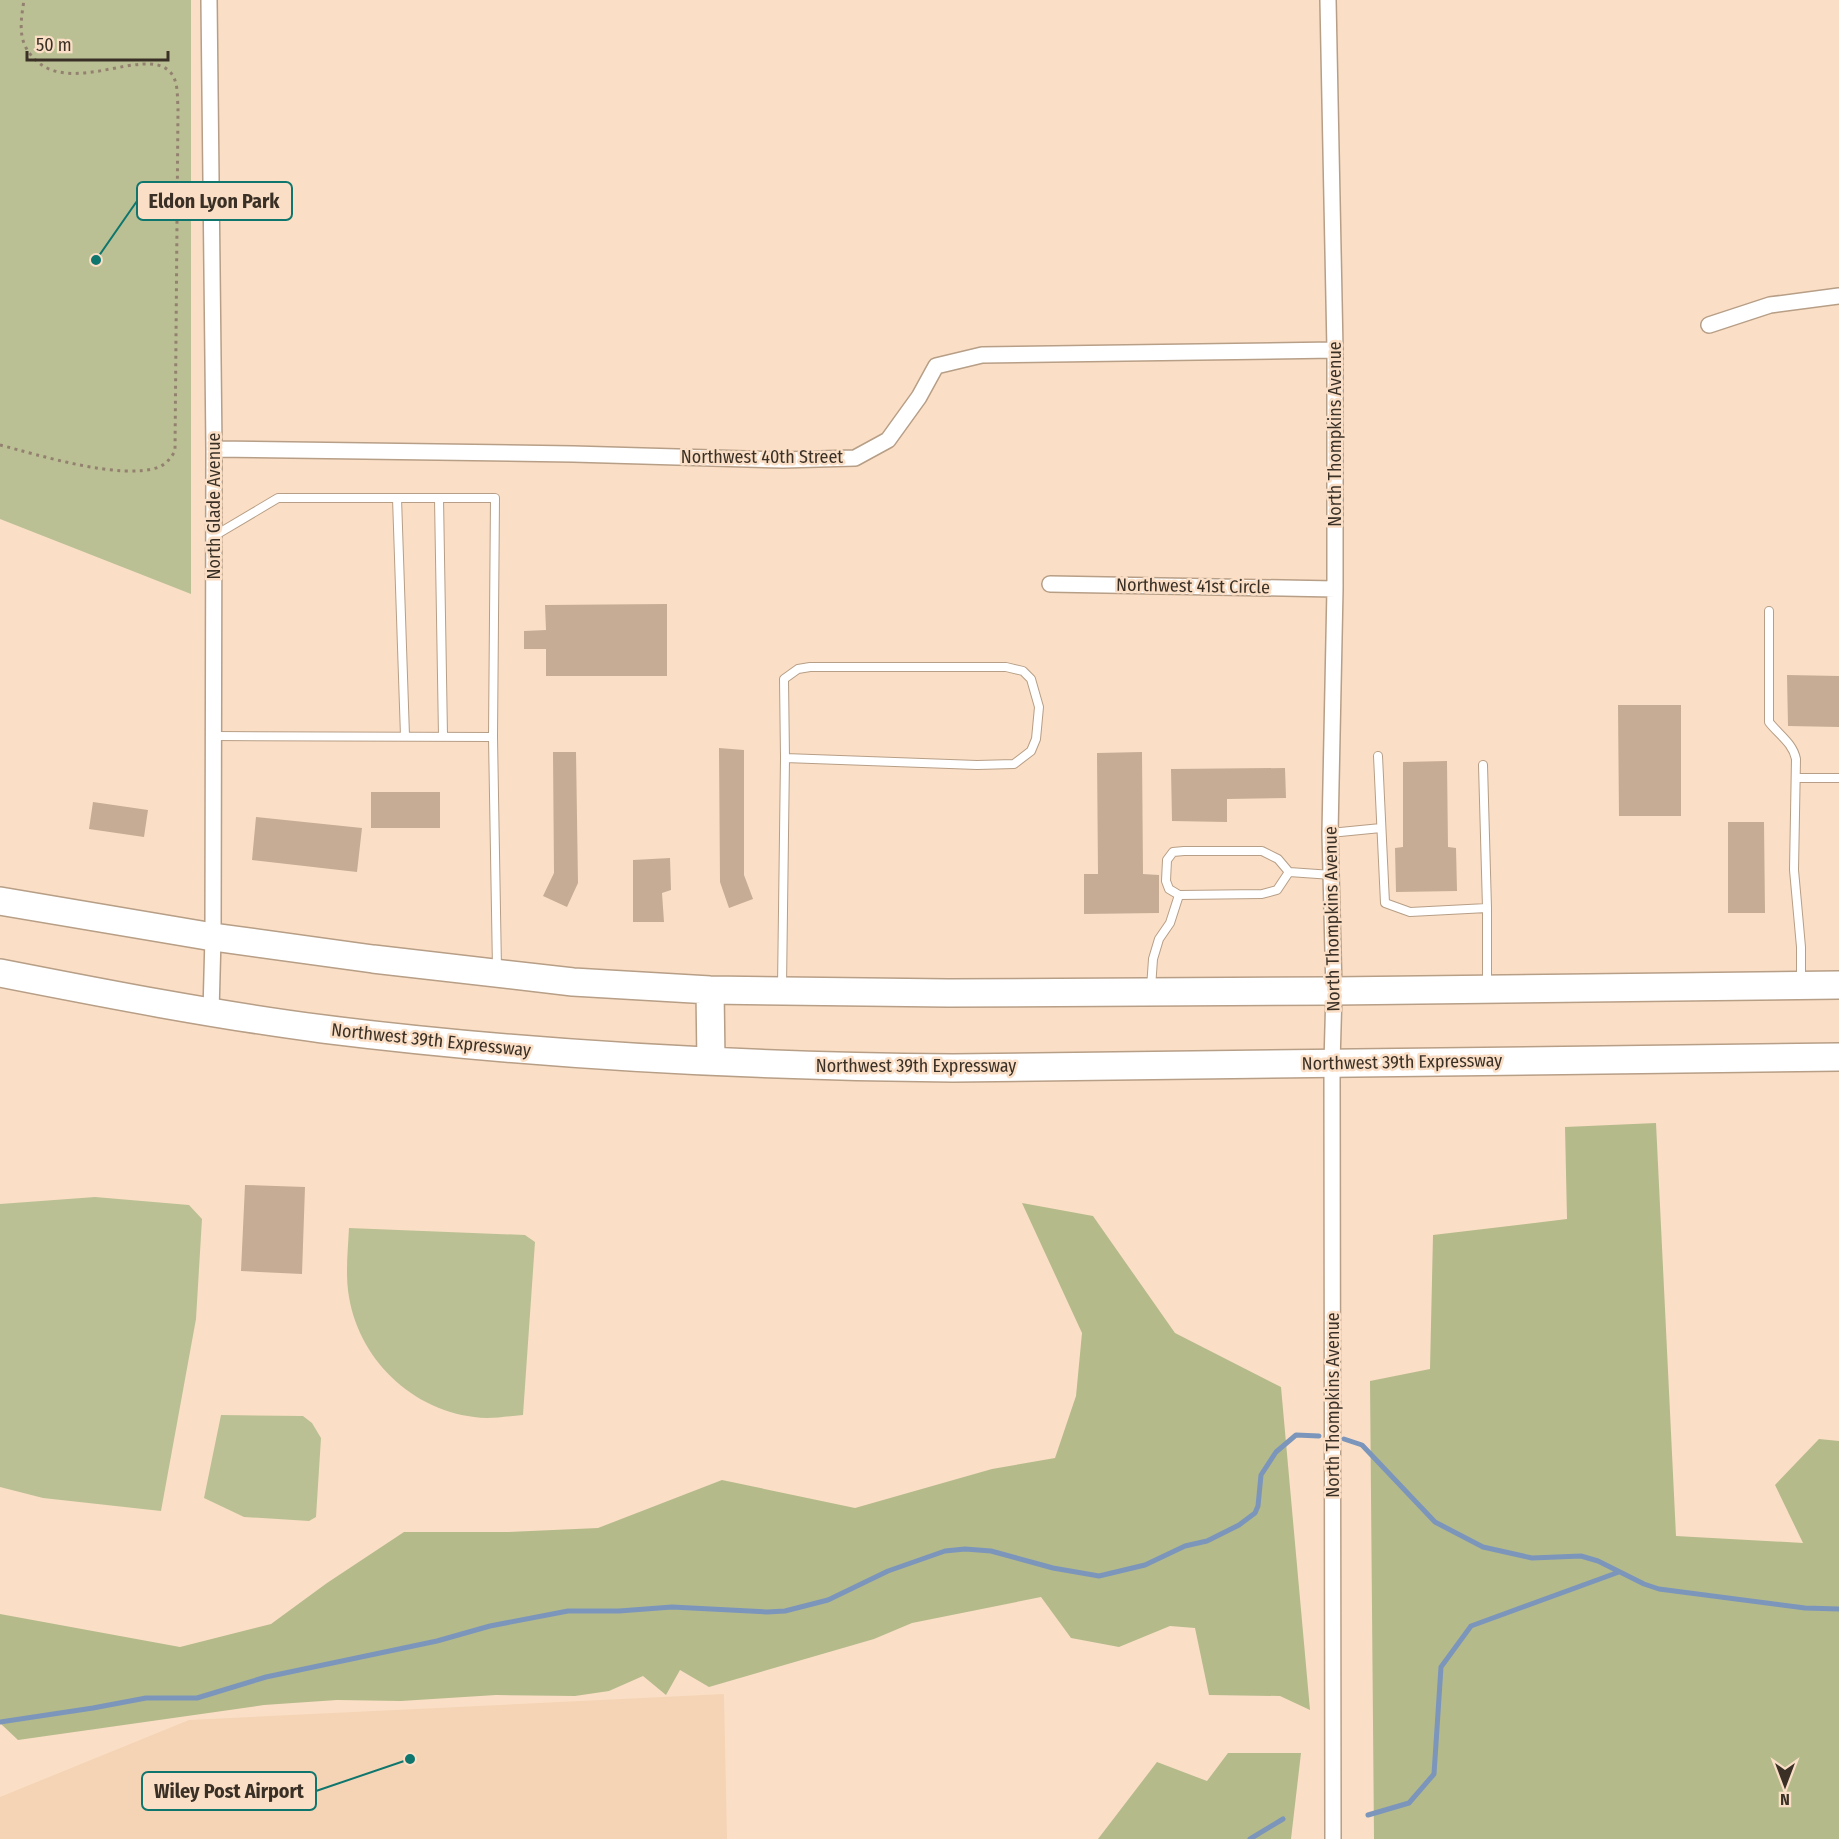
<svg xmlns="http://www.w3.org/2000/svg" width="1839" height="1839" viewBox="0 0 1839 1839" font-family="'Fira Sans Condensed',sans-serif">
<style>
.built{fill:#f5d4b5}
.green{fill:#bbc094}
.forest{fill:#b5ba8b}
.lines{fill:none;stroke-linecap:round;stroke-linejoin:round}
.stream{stroke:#7c96bb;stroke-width:5}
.building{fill:#c6ac94}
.lane-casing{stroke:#b79e86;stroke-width:10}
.street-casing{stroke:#b79e86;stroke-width:18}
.highway-casing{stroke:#b79e86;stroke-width:30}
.path{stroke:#938170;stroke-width:3;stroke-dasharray:3 4.5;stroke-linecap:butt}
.lane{stroke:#fff;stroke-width:8}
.street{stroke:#fff;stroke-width:15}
.highway{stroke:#fff;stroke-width:27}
.labels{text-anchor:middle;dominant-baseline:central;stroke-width:5;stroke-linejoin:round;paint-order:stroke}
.street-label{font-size:18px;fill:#3a3026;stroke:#fadfc6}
.leader{fill:none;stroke:#0f766e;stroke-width:2}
.callout-dot{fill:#0f766e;stroke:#fadfc6;stroke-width:2}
.callout{fill:#fadfc6;stroke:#0f766e;stroke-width:2}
.callout-label{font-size:20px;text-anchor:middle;font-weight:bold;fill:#3a3026}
</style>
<rect width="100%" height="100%" fill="#fadfc6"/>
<path class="built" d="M724,1694L727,1839H0V1797L189,1720Z"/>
<path class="green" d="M0,0H191V594L0,519Z
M95,1197L189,1205L202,1219L196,1319L161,1511L43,1498L0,1487V1204Z
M349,1228L525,1235L535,1242L523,1415C511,1416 499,1418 487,1418C418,1416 360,1363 349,1297C345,1274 348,1250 349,1228Z
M221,1415L303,1416L312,1423L321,1438L316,1517L309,1521L244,1517L204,1498Z"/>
<path class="forest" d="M1656,1123L1676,1536L1803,1543L1775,1485L1819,1439L1839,1441V1839H1374L1370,1381L1430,1369L1433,1235L1567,1219L1565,1127Z
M1022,1203L1093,1216L1175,1333L1281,1387L1310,1710L1280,1696L1209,1695L1195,1628L1170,1626L1119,1647L1071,1638L1041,1597L912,1623L874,1639L709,1687L680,1670L666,1695L643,1676L609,1691L575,1696L496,1695L401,1701L337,1700L264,1705L18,1740L0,1723V1614L180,1647L271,1624L327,1583L404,1532H508L598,1528L722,1480L855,1508L992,1469L1055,1458L1076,1396L1082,1333Z
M1228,1753H1301L1291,1839H1098L1157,1762L1207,1781Z"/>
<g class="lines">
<path class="stream" d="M1344,1439L1362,1445L1435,1522L1483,1547L1532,1558L1581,1556L1598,1561L1644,1584L1659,1589L1805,1608L1839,1609
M0,1722L93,1708L146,1698H197L266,1677L437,1641L490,1626L568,1611H619L672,1607L767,1612L785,1611L828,1600L888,1571L945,1551L965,1549L991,1551L1053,1568L1099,1576L1145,1565L1185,1546L1207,1541L1239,1525L1255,1513L1258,1506L1261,1475L1276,1452L1296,1435L1319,1436
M1368,1815L1409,1803L1434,1774L1441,1667L1471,1626L1619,1572
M1250,1839L1283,1819"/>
</g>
<path class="building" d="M667,604V676H546V649H524V631L546,630L545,605Z
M1787,675L1839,676V727L1788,726Z
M1618,705H1681V816H1619Z
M719,748L744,750V875L753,899L729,908L720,882Z
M553,752H576L578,883L567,907L543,896L554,873Z
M1142,752L1143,874L1159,875V913L1084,914V874H1098L1097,753Z
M1447,761L1448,847L1456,848L1457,891L1396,892L1395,848L1403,847V762Z
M1285,768L1286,798L1227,799V822L1172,821L1171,769Z
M371,792H440V828H371Z
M93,802L148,810L144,837L89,829Z
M256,817L362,828L357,872L252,860Z
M1728,822H1764L1765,913H1728Z
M670,858L671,890L662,893L664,922H633V860Z
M245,1185L305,1187L302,1274L241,1271Z"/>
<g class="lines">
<defs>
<path id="lane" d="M397,498L405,736
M439,498L443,736
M1769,611V722C1778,734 1793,743 1796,759L1794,870L1801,947V981
M213,736L493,737L495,498H278L214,536
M493,737L497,969
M1378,756L1385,903L1410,912L1487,908
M1483,765L1487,908V985
M1796,778H1839
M1330,833L1381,828
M1289,872L1277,890L1262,894L1179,895L1169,889L1166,881L1167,860L1173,852L1184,851H1262L1278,859L1289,872L1332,875
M782,987L785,758L784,679L798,669L810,667H1006L1023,671L1031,679L1039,707L1036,739L1031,751L1014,764L977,765L785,758
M1151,988L1153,959L1159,939L1170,923L1179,895"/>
<path id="street" d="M209,0L214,449L213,937L211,1012
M1328,0L1335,350V589L1330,833L1334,991L1332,1063L1333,1839
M1709,325L1770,305L1839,296
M214,449L573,454L783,460L855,458L888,440L919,397L936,366L982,355L1335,350
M1050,584L1335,589"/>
<path id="highway" d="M0,901L213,937L373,959L573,982L710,990L948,993L1334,991L1839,985
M0,973C107,994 215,1015 323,1029C532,1055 742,1066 953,1068L1839,1057
M710,990L711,1061"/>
</defs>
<use href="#lane" class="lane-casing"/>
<use href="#street" class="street-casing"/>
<use href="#highway" class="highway-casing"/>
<path class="path" d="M0,445C39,455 121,481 159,467C166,464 171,458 175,451L178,109C177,96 179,79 168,70C142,49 76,92 39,63C17,45 20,26 24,0"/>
<use href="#lane" class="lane"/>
<use href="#street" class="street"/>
<use href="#highway" class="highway"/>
</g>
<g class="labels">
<g class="street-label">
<text transform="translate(1335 434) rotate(-90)">North Thompkins Avenue</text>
<text x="762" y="457">Northwest 40th Street</text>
<text transform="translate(214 506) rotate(-90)">North Glade Avenue</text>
<text transform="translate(1193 586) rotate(1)">Northwest 41st Circle</text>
<text transform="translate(1332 919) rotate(-91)">North Thompkins Avenue</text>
<text transform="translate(431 1040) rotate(6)">Northwest 39th Expressway</text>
<text transform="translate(1402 1062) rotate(-1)">Northwest 39th Expressway</text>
<text x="916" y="1066">Northwest 39th Expressway</text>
<text transform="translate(1333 1405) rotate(-90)">North Thompkins Avenue</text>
</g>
</g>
<path class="leader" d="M96 260L137 201M410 1759L316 1791"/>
<g class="callout-dot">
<circle cx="96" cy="260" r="6"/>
<circle cx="410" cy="1759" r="6"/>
</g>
<g class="callout">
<rect x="137" y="182" width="155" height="38" rx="6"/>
<rect x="142" y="1772" width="174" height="38" rx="6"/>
</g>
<g class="callout-label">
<text x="214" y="208">Eldon Lyon Park</text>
<text x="229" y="1798">Wiley Post Airport</text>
</g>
<g transform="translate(1785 1785) rotate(180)" stroke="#fadfc6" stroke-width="4.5" paint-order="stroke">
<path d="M0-4.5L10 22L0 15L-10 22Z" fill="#3a3026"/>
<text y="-9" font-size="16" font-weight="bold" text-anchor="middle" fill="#3a3026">N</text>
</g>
<path d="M27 51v9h141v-9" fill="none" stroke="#3a3026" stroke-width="3"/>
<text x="36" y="51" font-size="18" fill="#3a3026" stroke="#fadfc6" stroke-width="4.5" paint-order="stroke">50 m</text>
</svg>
